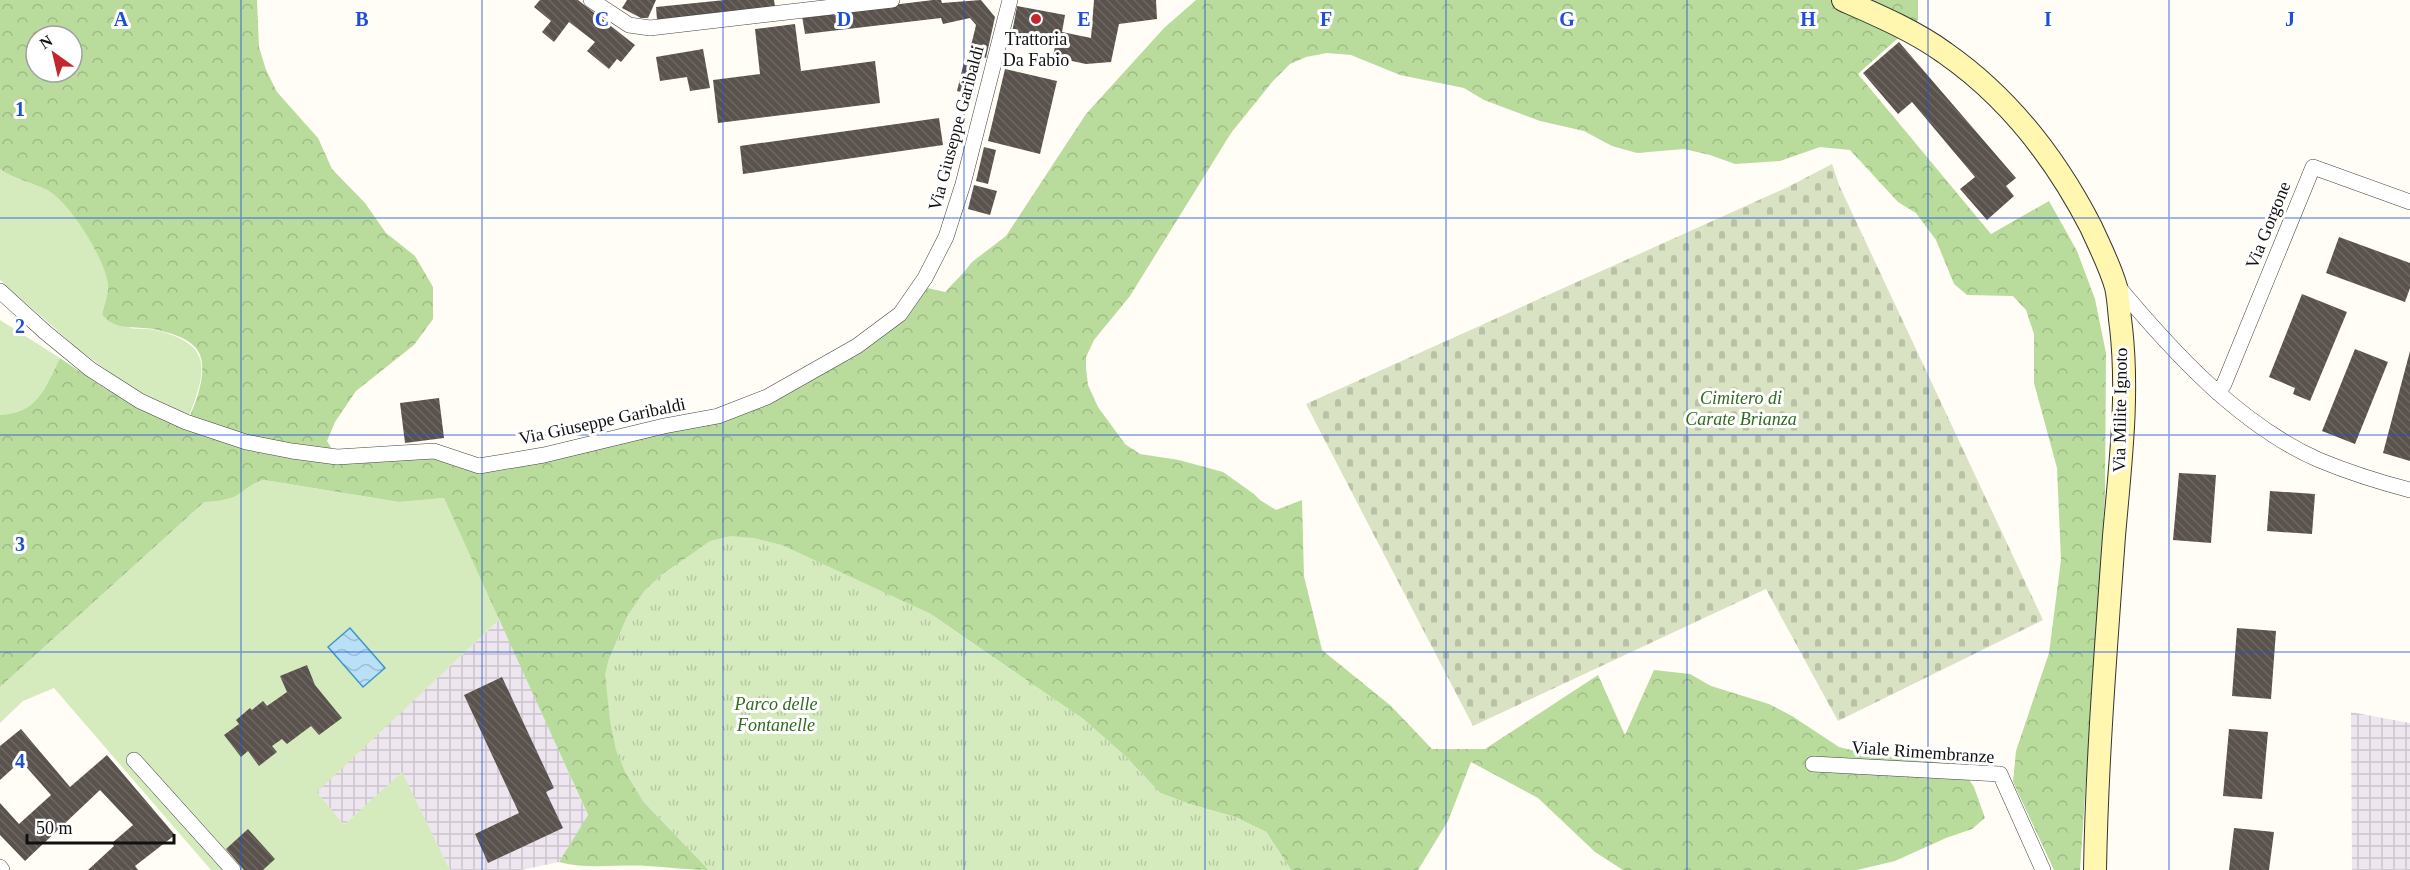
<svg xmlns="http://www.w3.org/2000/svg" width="2410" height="870" viewBox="0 0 2410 870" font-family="'Times New Roman',serif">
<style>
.industrial{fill:url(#industrial-grid)}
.grass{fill:#d5ebbd}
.forest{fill:url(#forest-crowns);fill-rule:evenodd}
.cemetery{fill:url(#cemetery-stones)}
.park{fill:url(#park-tufts)}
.water{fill:url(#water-waves);stroke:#3f96cf;stroke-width:1.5}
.building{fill:url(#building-back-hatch)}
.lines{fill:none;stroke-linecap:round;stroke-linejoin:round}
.street-casing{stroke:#444;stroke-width:16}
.secondary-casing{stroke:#333;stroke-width:24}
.street{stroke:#fff;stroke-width:15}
.secondary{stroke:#fff6b0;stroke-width:22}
.grid{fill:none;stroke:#1d4ed8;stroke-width:1.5;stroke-opacity:0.55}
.poi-dot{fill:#c4262e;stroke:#fff;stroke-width:2}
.labels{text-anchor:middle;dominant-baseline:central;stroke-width:6;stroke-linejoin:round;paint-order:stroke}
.poi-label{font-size:18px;fill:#111;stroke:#fff}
.street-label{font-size:18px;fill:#111;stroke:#fff}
.park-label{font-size:18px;font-style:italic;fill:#2f6b1f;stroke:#fff}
.grid-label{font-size:20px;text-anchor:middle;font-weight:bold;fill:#1d4ed8;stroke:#fff;stroke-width:6;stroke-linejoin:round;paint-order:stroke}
</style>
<defs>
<pattern id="industrial-grid" width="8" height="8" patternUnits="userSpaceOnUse" patternTransform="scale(1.5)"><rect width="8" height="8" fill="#eee6ef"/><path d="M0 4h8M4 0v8" fill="none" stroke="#cbc4cc"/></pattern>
<pattern id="forest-crowns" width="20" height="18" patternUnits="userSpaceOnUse" patternTransform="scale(1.5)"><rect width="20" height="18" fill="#b9dc9c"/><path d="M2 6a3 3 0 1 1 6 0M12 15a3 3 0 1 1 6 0" fill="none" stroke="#9ebc85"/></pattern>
<pattern id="cemetery-stones" width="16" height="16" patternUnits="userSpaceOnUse" patternTransform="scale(1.5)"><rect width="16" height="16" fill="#d9e3c4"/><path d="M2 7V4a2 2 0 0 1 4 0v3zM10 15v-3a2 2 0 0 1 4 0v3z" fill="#b9c2a7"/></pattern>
<pattern id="park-tufts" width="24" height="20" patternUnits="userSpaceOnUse" patternTransform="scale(1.5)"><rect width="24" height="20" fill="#d5ebbd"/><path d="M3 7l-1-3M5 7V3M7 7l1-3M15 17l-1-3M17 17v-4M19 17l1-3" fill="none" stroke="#b6c8a1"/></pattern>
<pattern id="water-waves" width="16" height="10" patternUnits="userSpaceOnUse" patternTransform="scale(1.5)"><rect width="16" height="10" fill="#b9e0f7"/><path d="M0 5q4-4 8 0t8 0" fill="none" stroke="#9ebfd3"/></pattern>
<pattern id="building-back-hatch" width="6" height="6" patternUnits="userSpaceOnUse" patternTransform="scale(1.5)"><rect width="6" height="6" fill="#5a524d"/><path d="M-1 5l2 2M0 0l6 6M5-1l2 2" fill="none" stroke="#6d6662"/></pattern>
</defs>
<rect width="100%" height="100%" fill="#fffdf5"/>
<path class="industrial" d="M500,619L588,816L559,862L521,870H450L402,773L344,825L316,792Z
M2351,712L2410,723V870H2352Z"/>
<path class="grass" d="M0,169C14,179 31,182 47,190C70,201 107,261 108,287C108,295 104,306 102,314C110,318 119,325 127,327C136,330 146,328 155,330C214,344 207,370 188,418L129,387L77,348L0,280Z
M0,320L60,358C45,388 38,413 0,415Z
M264,480L399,502L444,498L500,619L317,792L344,825L402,772L450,870H211L54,688L23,701L0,723V687L204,501C214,501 224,501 234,497C245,491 251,483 264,480Z"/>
<path class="forest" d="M0,0H257L259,47L266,70L277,92L318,138L332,169L365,203L386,233L415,256L433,287V319L414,345L356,391L335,422L327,441L337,457L434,451L479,466L718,416L857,346L919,286L945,292L964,272L972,262L1006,236L1086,114L1164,28L1196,0H1918V20L1858,74L1991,234L2049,201L2077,251L2095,299L2106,353L2105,496L2080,870H2054L2013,782L2016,751L2049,653L2061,560L2057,468L2034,383V334L2026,310L2013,296L1967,295L1954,284L1936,240L1916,213L1898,202L1850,150L1820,147L1780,161L1735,164L1710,155L1684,149L1637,153L1612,146L1584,131L1540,121L1484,100L1464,88L1400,75L1351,55L1327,53L1306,57L1290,64L1273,81L1231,133L1130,296L1094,340L1086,357V368L1088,385L1098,407L1125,444L1140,454L1179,460L1223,472L1254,494L1260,500L1276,510L1302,500L1304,576L1322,650L1391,706L1432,749H1485L1598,675L1625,735L1654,670L1690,674L1711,686L1769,704L1792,716L1839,747L1876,756L1909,755L1927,750L1955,760L1974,787L1985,818L1972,829L1946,838L1895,861L1857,870H1623L1595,852L1538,798L1471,762L1448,821L1418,870H1291L1266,832L1235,817L1189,804L1160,793L1125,756L1083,719L929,613L685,559L660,576L628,615L608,662L643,801L709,870C688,870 668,867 648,866C617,864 589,870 559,862L588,815L444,498L399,502L264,480C251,483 245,491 234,497C224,501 214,501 204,502L0,687V415C38,413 45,388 60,358L104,388L184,427C194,410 210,370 198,351C191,338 167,332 153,329C135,326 114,331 102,314C104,306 108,295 108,287C107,261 69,201 47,190C31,182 14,179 0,169ZM36,36H72V72H36Z"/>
<path class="cemetery" d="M1832,164L1839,185L2043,620L1838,721L1766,589L1473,726L1306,404L1788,187Z"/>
<path class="park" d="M730,536L754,538L782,545L929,613L1083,719L1125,756L1160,793L1189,804L1235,817L1266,832L1291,870H709L643,801L625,772L616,750L610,721L605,674L608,662L628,615L644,591L660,576L710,541Z"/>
<path class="water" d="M350,628L385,668L363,687L328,647Z"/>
<path class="building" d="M540,0H578L635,45L621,62L617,59L609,69L587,51L595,42L569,22L554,42L542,32L551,21L534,7Z
M627,0H656L648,18H641L622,8Z
M725,0H774L775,7L657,20L656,7Z
M933,0H941L942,3L981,0L995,17L986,58L969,54L976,25L970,18L943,24L941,18L805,34L802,16Z
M1094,0H1156L1157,19L1119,24L1111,62L1086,64L1053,57L1056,41L1012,33L1017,6L1065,15L1062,32L1091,38Z
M795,24L801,71L875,61L880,103L718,123L713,80L760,74L755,29Z
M1899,42L2016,178L2006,186L2014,196L1987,220L1960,189L1975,177L1912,102L1898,114L1863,73Z
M703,49L710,88L690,91L687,77L660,81L656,57Z
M965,58L981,62L974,95L957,91Z
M1005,69L1057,81L1040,154L988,141Z
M939,118L943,145L743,174L740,146Z
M984,147L996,150L988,184L976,181Z
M974,185L997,191L990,215L968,209Z
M2339,237L2410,263V288L2405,302L2326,273Z
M2302,294L2347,312L2310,401L2293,394L2295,388L2269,377Z
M2355,349L2388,362L2355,444L2322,431Z
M2410,351V461L2383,453Z
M439,398L444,438L405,443L400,403Z
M2179,473L2216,475L2211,543L2173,540Z
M2270,491L2315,494L2312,534L2267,531Z
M2237,628L2276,631L2271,699L2232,696Z
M307,665L315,685L342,718L319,735L311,726L287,744L282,739L272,746L277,752L259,766L248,751L241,757L224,735L239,724L236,720L250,708L252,710L263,701L267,706L287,692L280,676Z
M502,677L554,788L546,792L563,828L488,863L475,834L519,813L464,695Z
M21,729L70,787L107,755L175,835L135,866L138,870H88L114,846L112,843L133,825L100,790L25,861L0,835V803L19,824L51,795L21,761L0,780V746Z
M2229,729L2268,732L2262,799L2223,796Z
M2234,828L2274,832L2269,870H2229Z
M248,829L275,859L263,870H244L226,849Z"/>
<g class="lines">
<defs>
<path id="street" d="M591,0L629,25L650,28L892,0
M2116,284C2171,350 2239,425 2319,460C2348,472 2379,482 2410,490
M0,291L45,332L90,369L140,401L186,422L246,442L292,451L337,457L434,451L479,466L544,455L664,426L718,416L767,397L857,346L900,314L925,278L946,237L963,184L1010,0
M2218,393L2224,384L2313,167L2410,202
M134,760L233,870
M1813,764L2000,774L2043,870
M0,867L2,870"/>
<path id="secondary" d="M1843,0C1877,15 1915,31 1945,53C2008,97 2056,159 2091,227C2100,247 2110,266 2116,287C2119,300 2119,314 2121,327C2129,397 2120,466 2114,536C2106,647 2097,759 2095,870"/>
</defs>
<use href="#street" class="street-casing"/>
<use href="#secondary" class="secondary-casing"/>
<use href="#street" class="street"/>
<use href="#secondary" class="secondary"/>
</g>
<path class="grid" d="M241,0V870M482,0V870M723,0V870M964,0V870M1205,0V870M1446,0V870M1687,0V870M1928,0V870M2169,0V870M0,218H2410M0,435H2410M0,652H2410"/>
<circle class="poi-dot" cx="1036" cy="19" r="6"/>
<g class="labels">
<g class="poi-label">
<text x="1036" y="39">Trattoria<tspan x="1036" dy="21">Da Fabio</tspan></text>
</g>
<g class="street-label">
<text transform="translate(956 128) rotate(-75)">Via Giuseppe Garibaldi</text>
<text transform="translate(2268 225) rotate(-68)">Via Gorgone</text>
<text transform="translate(2120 410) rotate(-89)">Via Milite Ignoto</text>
<text transform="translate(602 421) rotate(-12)">Via Giuseppe Garibaldi</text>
<text transform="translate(1923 752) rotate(4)">Viale Rimembranze</text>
</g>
<g class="park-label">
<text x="1741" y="398">Cimitero di<tspan x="1741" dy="21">Carate Brianza</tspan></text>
<text x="776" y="704">Parco delle<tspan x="776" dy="21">Fontanelle</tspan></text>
</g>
</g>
<g class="grid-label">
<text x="121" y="26">A</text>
<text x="362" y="26">B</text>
<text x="602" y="26">C</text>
<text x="844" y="26">D</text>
<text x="1084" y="26">E</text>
<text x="1326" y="26">F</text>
<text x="1567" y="26">G</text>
<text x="1808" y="26">H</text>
<text x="2048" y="26">I</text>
<text x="2290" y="26">J</text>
<text x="20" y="116">1</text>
<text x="20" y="333">2</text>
<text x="20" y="551">3</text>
<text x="20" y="768">4</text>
</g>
<g transform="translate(54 54) rotate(326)"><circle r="28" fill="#ffffff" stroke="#a0a0a0" stroke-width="1.5"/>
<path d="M0-4.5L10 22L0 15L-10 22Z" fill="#c4262e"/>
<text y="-9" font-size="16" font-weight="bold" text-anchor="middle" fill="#111111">N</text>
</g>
<path d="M27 834v9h147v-9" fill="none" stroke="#111111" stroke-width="3"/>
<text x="36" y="834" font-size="18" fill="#111111" stroke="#ffffff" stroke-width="4.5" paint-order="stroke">50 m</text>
</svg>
